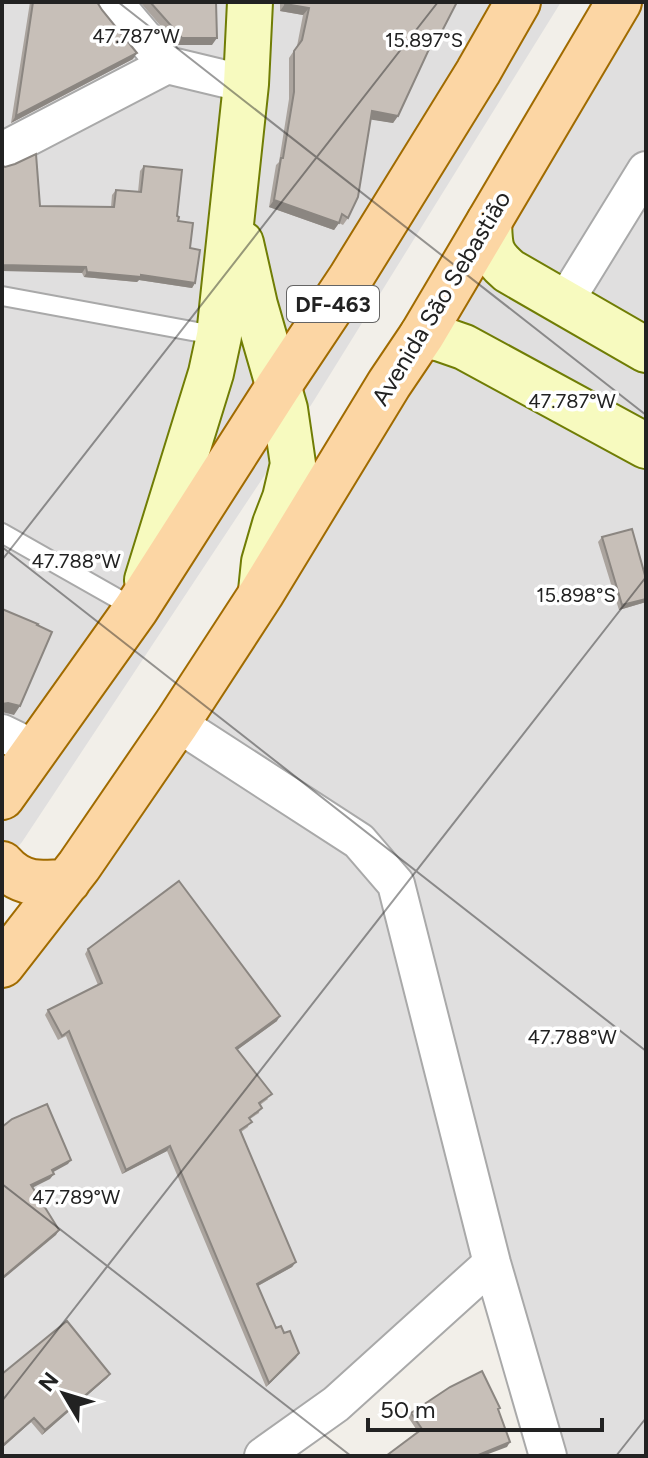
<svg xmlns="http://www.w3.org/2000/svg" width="648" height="1458" viewBox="0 0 648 1458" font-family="Figtree,sans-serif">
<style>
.residential{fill:#e0dfdf}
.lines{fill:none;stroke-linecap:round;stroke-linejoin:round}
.lane-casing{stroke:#a9a9a9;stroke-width:22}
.street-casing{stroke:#a9a9a9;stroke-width:40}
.secondary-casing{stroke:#707d05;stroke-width:48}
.primary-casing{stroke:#a06b00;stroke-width:48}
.lane{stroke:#fff;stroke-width:18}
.street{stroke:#fff;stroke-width:36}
.secondary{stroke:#f7fabf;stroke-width:44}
.primary{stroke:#fcd6a4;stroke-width:44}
.wall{fill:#aba49e}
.shaded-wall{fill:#8b8681}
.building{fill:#c7bfb8;stroke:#8b8681;stroke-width:2}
.ticks{fill:none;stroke:#222;stroke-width:2;stroke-opacity:0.45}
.labels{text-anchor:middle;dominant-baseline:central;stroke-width:7;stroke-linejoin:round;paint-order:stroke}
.shield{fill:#fff;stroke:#646464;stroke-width:2}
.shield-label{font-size:22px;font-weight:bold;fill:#222}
.street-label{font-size:24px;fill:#222;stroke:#fff}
.ticks-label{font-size:20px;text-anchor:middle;fill:#222;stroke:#fff;stroke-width:7;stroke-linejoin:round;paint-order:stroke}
</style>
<rect width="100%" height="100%" fill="#f2efe9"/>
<path class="residential" d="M2,2H561L313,402L22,842L2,865Z
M619,2H646V1456H548L492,1264L263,1456H2V965Z"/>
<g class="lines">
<defs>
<path id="lane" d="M2,296L219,336
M2,533L136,609"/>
<path id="street" d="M112,2L123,13L167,65
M2,151L167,65L246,84
M564,303L646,170
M177,723L359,841L396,884L492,1263L548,1456
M2,733L37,750
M263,1456L336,1404L492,1263"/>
<path id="secondary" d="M489,222C490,247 489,254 509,271L646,350
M241,243L255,305L285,409L293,464L285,498L275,524L264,562L261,591
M422,335L441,339L464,347L646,446
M147,580L211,373L219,336L246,84L250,2"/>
<path id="primary" d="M2,797L136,609L278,387L350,279L478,72L518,2
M2,864C21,886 41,884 68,881
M2,965L79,866L177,723L261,594L389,384L422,335L619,2"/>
</defs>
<use href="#lane" class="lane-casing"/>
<use href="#street" class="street-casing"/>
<use href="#secondary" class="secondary-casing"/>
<use href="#primary" class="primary-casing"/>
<use href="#lane" class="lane"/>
<use href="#street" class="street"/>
<use href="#secondary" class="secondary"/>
<use href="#primary" class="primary"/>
</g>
<path class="wall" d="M30,2H97L133,59L11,123Z
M140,2H216L212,45H177Z
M280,2H457L429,50L398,116L393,123L371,119L348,218L343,225L339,223L334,230L269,207L276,165L279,162L289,99V58L297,46L303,15L280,11Z
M144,166L177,216L190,248L195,283L192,288L139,280L137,282L84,277L82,273L40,206L111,207L112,195L116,190L138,192L140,171Z
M602,537L646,579V602L619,610L598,542Z
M88,949L277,1021L237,1050L268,1099L260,1105L259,1113L250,1119L248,1127L241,1132L296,1262L292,1267L258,1286L276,1328L284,1333L299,1353L266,1387L167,1151L122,1174L66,1036L58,1040L45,1015L48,1010L98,985L85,954Z
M2,1374H110L107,1378L42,1435L31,1422L2,1448Z
M498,1410L507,1447L418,1432L408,1417L411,1413Z"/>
<path class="shaded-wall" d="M285,4L309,8L303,15L280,11Z
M182,38H217L212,45H177Z
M137,53L133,59L11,123L16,116Z
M372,111L398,116L393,123L367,119Z
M274,200L339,223L334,230L269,207Z
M2,265L86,267L82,273L2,271Z
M87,272L141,275L195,283L192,288L139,280L137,282L84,277Z
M646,599V602L619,610L622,605Z
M8,703L20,706L14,715L2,712V704Z
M280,1016L277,1021L233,1053L236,1048Z
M170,1146L167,1151L122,1174L126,1170Z
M71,1160L68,1164L48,1175L52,1170Z
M54,1174L50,1179L28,1190L31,1185Z
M59,1230L56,1235L2,1280V1278Z
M296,1262L292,1267L254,1288L257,1284Z
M299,1353L296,1358L266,1387L269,1383Z
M110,1374L107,1378L42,1435L45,1430Z
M34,1418L31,1422L2,1448V1446Z
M510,1442L507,1447L483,1456H475Z"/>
<path class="building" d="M33,2H97L102,10L137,53L16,116Z
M150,2H216L217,38H182Z
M285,2H457L439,37L430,47L398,116L372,111L358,197L348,218L342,214L339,223L274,200L281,158H283L294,92V51L302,40L309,8L285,4Z
M36,154L40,206L114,207L116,190L141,192L144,166L182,170L177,216L179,217L178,221L193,223L190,248L200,250L195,283L141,275V277L87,272L86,267L2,265V165L5,167L15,164Z
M632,529L646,579V599L622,605L602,537Z
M2,609L38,624L37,625L52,632L20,706L8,703L2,704Z
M179,881L280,1016L236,1048L272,1094L259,1103L262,1108L249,1118L252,1122L240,1130L296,1262L257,1284L276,1328L281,1326L284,1333L290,1331L299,1353L269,1383L170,1146L126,1170L69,1031L62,1036L48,1010L102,983L88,949Z
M47,1104L71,1160L52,1170L54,1174L31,1185L59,1230L2,1278V1127L12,1119Z
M67,1321L110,1374L45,1430L34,1418L2,1446V1374Z
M482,1371L500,1408L498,1409L510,1442L476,1456H386L422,1429L411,1413L450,1387Z"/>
<path class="ticks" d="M118,2L646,415M2,547L646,1051M2,560L438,2M2,1184L351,1456M2,1401L646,577M616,1456L646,1418"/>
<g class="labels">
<rect class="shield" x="287" y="286" width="92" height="36" rx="6"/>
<g class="shield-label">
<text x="333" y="304">DF-463</text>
</g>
<g class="street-label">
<text transform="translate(441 298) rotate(-59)">Avenida São Sebastião</text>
</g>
</g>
<g class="ticks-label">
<text x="136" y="43">47.787°W</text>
<text x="424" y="47">15.897°S</text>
<text x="572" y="408">47.787°W</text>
<text x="76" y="568">47.788°W</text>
<text x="576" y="602">15.898°S</text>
<text x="572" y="1044">47.788°W</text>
<text x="76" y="1204">47.789°W</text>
</g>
<rect width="648" height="1458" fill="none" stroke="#222222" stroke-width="8"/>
<g transform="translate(64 1394) rotate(308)" stroke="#ffffff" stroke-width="6" paint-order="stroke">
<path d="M0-6L14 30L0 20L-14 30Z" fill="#222222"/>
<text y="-12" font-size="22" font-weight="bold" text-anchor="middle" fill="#222222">N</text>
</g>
<path d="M368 1418v12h234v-12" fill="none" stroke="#222222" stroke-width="4"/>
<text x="380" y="1418" font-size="24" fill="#222222" stroke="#ffffff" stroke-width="6" paint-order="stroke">50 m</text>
</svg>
